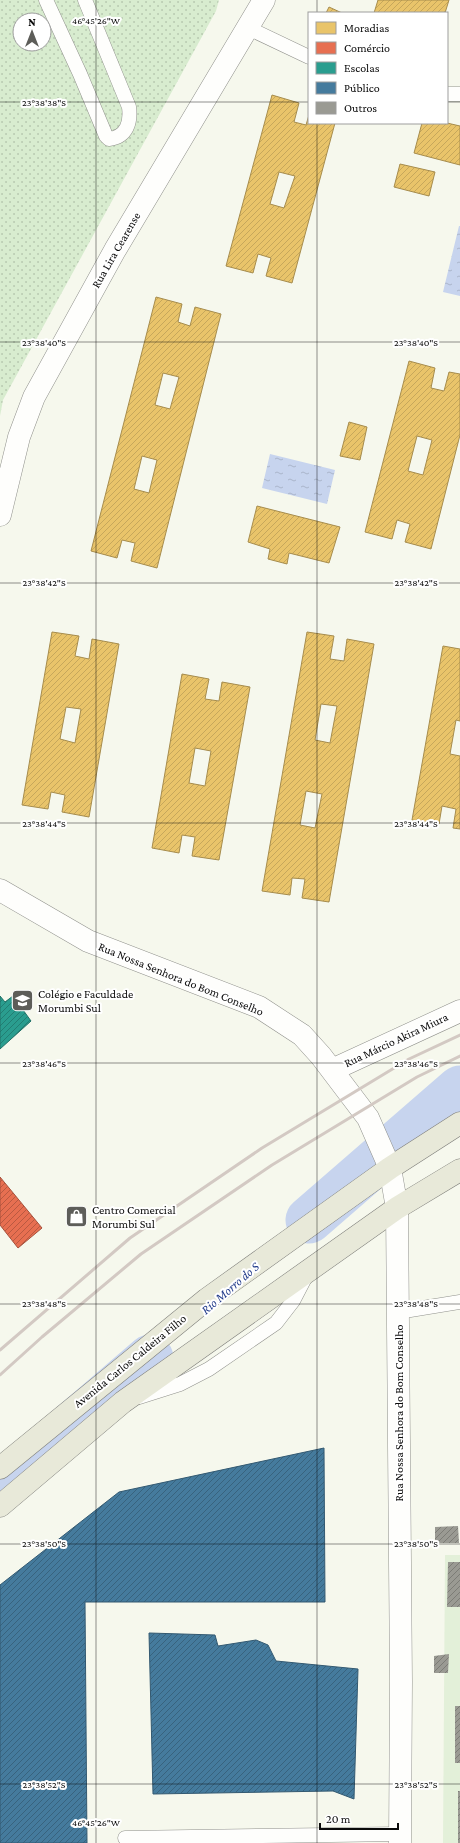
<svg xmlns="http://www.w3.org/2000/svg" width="460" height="1843" viewBox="0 0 460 1843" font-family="'Crimson Pro',serif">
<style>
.park{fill:url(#park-dots);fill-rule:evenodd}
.pitch{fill:#e3f0d9}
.water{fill:url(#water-ripples)}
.homes{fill:url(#homes-hatch);stroke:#a68c4d;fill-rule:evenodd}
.shops{fill:url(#shops-hatch);stroke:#a5513c}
.schools{fill:url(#schools-hatch);stroke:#207167}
.public{fill:url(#public-hatch);stroke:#335971}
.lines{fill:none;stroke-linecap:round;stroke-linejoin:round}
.river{stroke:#c7d4ee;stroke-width:47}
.building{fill:url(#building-hatch)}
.service-casing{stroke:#90918c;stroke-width:15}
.minor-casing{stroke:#90918c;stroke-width:23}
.primary-casing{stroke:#7e7e7a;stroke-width:23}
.service{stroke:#fefefc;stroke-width:14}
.minor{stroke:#fefefc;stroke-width:22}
.primary{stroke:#e8e9d9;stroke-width:22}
.rail{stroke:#d3c9c3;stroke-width:3}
.ticks{fill:none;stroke:#0a0a0a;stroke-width:1;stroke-opacity:0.45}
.labels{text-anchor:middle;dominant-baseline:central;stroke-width:4;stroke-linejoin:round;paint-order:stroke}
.street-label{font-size:12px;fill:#0a0a0a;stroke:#fff}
.poi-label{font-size:12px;fill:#0a0a0a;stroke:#fff;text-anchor:start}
.water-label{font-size:13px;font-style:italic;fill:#233c8b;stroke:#fff}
.ticks-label{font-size:10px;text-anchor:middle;fill:#0a0a0a;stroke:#fff;stroke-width:4;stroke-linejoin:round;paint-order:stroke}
</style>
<defs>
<pattern id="park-dots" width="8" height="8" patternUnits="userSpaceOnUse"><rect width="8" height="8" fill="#d8eccf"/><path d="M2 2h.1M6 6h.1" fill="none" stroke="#b8c9b0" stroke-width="1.8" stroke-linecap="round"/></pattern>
<pattern id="water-ripples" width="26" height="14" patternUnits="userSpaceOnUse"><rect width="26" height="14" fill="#c7d4ee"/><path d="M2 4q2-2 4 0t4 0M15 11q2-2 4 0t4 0" fill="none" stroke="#aab5cb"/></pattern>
<pattern id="homes-hatch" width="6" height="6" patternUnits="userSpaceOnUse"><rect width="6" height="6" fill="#e9c46a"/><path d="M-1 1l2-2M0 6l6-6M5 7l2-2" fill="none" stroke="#c6a75b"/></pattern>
<pattern id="shops-hatch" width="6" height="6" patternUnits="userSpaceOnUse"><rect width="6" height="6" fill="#e76f51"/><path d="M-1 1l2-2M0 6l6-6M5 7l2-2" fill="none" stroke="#b95941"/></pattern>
<pattern id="schools-hatch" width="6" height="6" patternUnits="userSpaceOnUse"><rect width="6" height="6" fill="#2a9d8f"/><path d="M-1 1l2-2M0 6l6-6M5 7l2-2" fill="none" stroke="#227e73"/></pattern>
<pattern id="public-hatch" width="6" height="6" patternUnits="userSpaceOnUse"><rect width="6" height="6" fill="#457b9d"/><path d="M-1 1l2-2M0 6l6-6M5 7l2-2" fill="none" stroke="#38637e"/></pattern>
<pattern id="building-hatch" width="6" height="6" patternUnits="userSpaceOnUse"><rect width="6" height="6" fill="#9a9a93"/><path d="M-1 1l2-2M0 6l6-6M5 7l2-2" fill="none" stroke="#7c7c76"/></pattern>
</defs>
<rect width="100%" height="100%" fill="#f6f8ed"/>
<path class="park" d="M0,0H219L216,11L3,400L0,416ZM20,20H44V44H20Z"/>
<path class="pitch" d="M445,1555H460V1843H443Z"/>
<path class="water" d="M459,226H460V296L443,292Z
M270,454L335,470L327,504L262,488Z"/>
<path class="homes" d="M378,0H449L445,13H374Z
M329,7L342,13H326Z
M272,95L299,103L294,122L306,125L309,115V123H335L292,283L266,276L271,258L258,254L253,273L226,266ZM279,172L295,176L284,208L270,204Z
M422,123H447L460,126V165L414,153Z
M400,164L435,172L429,196L394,187Z
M156,297L182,304L178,322L190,326L195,307L221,314L157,568L131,561L135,543L122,540L117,558L91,551ZM163,373L179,377L170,409L155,405ZM142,456L157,460L149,493L134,489Z
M409,361L435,368L431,388L444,391L449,372L460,374V435L431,549L405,542L410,524L397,520L392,539L365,532ZM417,436L432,440L423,475L408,471Z
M349,422L367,427L360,460L340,456Z
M257,506L340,527L329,563L289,553L287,564L268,559L270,549L248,542Z
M52,632L79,636L75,656L89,659L92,639L119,644L89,817L62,812L65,795L51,792L48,809L22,805ZM66,707L81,709L75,743L60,739Z
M307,632L334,636L330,659L344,661L347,639L374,644L329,902L302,898L305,879L292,878L290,895L262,891ZM321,704L337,706L330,743L315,740ZM306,791L322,794L315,828L300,825Z
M443,646L460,649V721L456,720L450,754L460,756V829L453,828L456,809L442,806L439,824L412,820Z
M182,674L209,679L205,699L219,701L222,682L250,687L219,860L192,856L195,837L182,835L179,853L152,848ZM195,748L211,751L205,786L189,783Z"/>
<path class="shops" d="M0,1177L42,1228L18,1248L0,1225Z"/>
<path class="schools" d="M0,996L5,1002L13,996L31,1021L0,1049Z"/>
<path class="public" d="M324,1448L325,1602H85L87,1843H0V1585L119,1492Z
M149,1633L215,1635L218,1646L256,1640L268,1645L276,1661L358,1669L354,1799L333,1791L153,1794Z"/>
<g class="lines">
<path class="river" d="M309,1220L460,1089
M0,1487L150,1358"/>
</g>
<path class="building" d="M458,1526L459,1543H435V1527Z
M448,1562H460V1607H447Z
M449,1654L448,1673H434V1656Z
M455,1706H460V1763H455Z
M458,1791H460V1843H458Z"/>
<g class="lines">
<defs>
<path id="service" d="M46,0L80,74L106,136L109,139C127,137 131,122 129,107L85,0
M248,28L309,57
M447,94H460
M398,1312L460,1302
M139,1397L180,1384L209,1369L276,1323L293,1301L306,1276
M125,1838L400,1834"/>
<path id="minor" d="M0,515L19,437L34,397L115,250L264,0
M0,890L88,941L259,1007L302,1035L321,1056L368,1118L390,1168L397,1208L401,1681L400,1843
M332,1070L460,1011"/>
<path id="primary" d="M0,1468L207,1299L390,1168L460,1123
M0,1506L123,1402L397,1208L460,1170"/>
</defs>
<use href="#service" class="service-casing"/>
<use href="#minor" class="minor-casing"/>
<use href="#primary" class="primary-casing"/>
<use href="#service" class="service"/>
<use href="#minor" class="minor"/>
<use href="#primary" class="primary"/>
<path class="rail" d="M0,1350L130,1238L262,1148L409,1059L460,1035
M0,1375L42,1337L141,1254L272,1165L417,1077L460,1056"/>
</g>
<path class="ticks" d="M96,0V1843M317,0V13M0,102H309M447,102H460M317,123V1843M0,342H460M0,583H460M0,823H460M0,1063H460M0,1304H460M0,1544H460M0,1784H460"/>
<defs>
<symbol id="school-square" viewBox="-11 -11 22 22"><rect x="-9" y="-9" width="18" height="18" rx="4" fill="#5d5d59" stroke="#fff"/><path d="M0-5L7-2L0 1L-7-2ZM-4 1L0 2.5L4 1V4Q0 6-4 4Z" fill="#fff"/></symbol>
<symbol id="shop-square" viewBox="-11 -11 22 22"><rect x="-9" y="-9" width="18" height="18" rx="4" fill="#5d5d59" stroke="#fff"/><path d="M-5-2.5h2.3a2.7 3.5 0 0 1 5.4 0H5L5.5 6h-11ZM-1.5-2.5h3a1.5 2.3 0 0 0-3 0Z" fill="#fff"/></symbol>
</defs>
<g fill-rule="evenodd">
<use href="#school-square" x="10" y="988" width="25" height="25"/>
<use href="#shop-square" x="64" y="1204" width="25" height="25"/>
</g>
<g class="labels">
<g class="street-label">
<text transform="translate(116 250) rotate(-60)">Rua Lira Cearense</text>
<text transform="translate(181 979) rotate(22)">Rua Nossa Senhora do Bom Conselho</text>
<text transform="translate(396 1040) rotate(-25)">Rua Márcio Akira Miura</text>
<text transform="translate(130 1361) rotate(-39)">Avenida Carlos Caldeira Filho</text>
<text transform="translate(399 1413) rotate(-90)">Rua Nossa Senhora do Bom Conselho</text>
</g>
<g class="poi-label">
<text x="38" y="994">Colégio e Faculdade<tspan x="38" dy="14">Morumbi Sul</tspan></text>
<text x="92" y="1210">Centro Comercial<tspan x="92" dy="14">Morumbi Sul</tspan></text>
</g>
<g class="water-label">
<text transform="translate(230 1288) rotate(-41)">Rio Morro do S</text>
</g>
</g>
<g class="ticks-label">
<text x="96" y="24">46°45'26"W</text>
<text x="44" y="106">23°38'38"S</text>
<text x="44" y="346">23°38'40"S</text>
<text x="416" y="346">23°38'40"S</text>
<text x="44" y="586">23°38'42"S</text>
<text x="416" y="586">23°38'42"S</text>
<text x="44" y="827">23°38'44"S</text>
<text x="416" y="827">23°38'44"S</text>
<text x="44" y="1067">23°38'46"S</text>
<text x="416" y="1067">23°38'46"S</text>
<text x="44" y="1307">23°38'48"S</text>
<text x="416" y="1307">23°38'48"S</text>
<text x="44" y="1547">23°38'50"S</text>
<text x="416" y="1547">23°38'50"S</text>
<text x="44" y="1788">23°38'52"S</text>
<text x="416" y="1788">23°38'52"S</text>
<text x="96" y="1826">46°45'26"W</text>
</g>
<rect x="308" y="12" width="140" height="112" fill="#ffffff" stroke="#9d9d9d"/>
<rect x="316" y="22" width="20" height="12" fill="#e9c46a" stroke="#9d9d9d"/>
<text x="344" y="32" font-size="12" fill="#0a0a0a">Moradias</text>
<rect x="316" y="42" width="20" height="12" fill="#e76f51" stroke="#9d9d9d"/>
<text x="344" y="52" font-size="12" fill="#0a0a0a">Comércio</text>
<rect x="316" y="62" width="20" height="12" fill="#2a9d8f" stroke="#9d9d9d"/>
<text x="344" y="72" font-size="12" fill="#0a0a0a">Escolas</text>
<rect x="316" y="82" width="20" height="12" fill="#457b9d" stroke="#9d9d9d"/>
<text x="344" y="92" font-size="12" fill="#0a0a0a">Público</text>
<rect x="316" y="102" width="20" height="12" fill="#9a9a93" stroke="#9d9d9d"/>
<text x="344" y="112" font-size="12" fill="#0a0a0a">Outros</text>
<g transform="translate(32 32)"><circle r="19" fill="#ffffff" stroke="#9d9d9d"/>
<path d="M0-3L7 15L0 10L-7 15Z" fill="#5d5d59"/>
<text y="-6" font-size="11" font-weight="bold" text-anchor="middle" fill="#0a0a0a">N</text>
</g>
<path d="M320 1823v6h78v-6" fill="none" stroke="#0a0a0a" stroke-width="2"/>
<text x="326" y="1823" font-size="12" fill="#0a0a0a" stroke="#ffffff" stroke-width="3" paint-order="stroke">20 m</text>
</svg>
